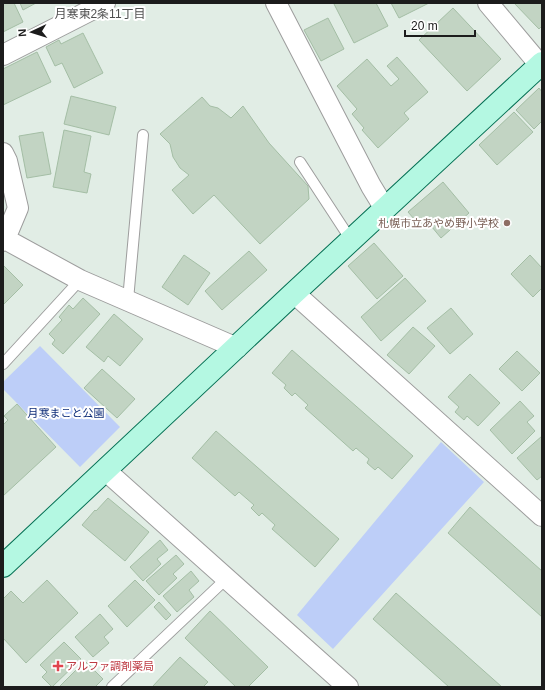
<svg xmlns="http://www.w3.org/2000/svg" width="545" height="690" viewBox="0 0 545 690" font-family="Arial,'Noto Sans JP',sans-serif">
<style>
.park{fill:#bdcef8}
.building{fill:#c2d4c3;stroke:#a4bea5}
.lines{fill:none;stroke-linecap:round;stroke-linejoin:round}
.lane-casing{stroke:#9d9d9d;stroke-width:12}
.street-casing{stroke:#9d9d9d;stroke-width:22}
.secondary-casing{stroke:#057054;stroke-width:24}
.lane{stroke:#fff;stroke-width:10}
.street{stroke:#fff;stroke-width:20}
.secondary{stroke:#b4f8e2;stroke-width:22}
.education-dot{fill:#8d6e63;stroke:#fff;stroke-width:1.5}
.health-dot{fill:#e0444e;stroke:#fff;stroke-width:1.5}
.labels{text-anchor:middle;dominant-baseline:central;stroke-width:4;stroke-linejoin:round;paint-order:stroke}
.education-label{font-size:11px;fill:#785e54;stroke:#fff;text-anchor:end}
.park-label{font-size:11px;fill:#0c2b77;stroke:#fff}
.health-label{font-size:11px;fill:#be3a42;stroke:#fff;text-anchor:start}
.neighbourhood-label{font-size:12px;fill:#4f4f4f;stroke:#fff}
</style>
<rect width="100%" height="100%" fill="#e1ede5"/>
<path class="park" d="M40,346L120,427L80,467L3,389V382Z
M441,442L484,482L333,649L297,615Z"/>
<path class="building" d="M3,3H14L23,22L3,32Z
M20,3H36L23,10Z
M336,3H376L388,26L354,43L334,4Z
M391,3H429L399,18Z
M514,3H542V26L539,29Z
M453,8L501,59L467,91L419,40Z
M328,18L344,49L321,61L304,30Z
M83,33L103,73L74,88L62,63L55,66L46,47L59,40L61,44Z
M37,52L51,82L3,105V69Z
M397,57L428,92L404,113L409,119L378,148L362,130L364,128L352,114L357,109L337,86L367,59L391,86L399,79L387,66Z
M539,88L542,92V121L534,129L516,110Z
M71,96L116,107L109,135L64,124Z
M202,97L210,106L218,108L231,118L243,106L269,143L308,186L309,199L260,244L214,195L193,214L172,190L189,175L180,168L173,157L170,144L160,134Z
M514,112L533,132L497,165L479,145Z
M64,130L91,136L84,172L91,174L87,193L53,187Z
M43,132L51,174L27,178L19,136Z
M443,182L469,213L441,238L427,221L421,227L408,212Z
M374,243L403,276L377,299L348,266Z
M249,251L267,270L222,310L205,291Z
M184,255L210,273L188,305L162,287Z
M530,255L542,268V288L533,297L511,274Z
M3,265L23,285L3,305Z
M405,278L426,301L381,341L361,317Z
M83,298L100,314L63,354L52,344L55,340L49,334L62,320L59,317L69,305L73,309Z
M451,308L473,334L450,354L427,328Z
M114,314L143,339L120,366L108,356L104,362L86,347Z
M413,327L435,346L409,374L387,355Z
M292,350L413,456L392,479L378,467L375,470L367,463L369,459L356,448L353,451L305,408L308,405L295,393L292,396L284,388L286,385L272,373Z
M517,351L540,373L522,391L499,369Z
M102,369L135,399L117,418L84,388Z
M470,374L500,403L478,426L467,416L464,420L455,412L459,407L448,397Z
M520,401L534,416L527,422L535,431L512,454L490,430Z
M17,404L56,447L3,496V425L8,420L4,416Z
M216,431L339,539L315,567L272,529L275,525L262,513L259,516L251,508L254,505L239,492L235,496L192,458Z
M542,436V476L537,480L517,458Z
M108,498L149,532L125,561L82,525L95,510L96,511Z
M470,507L542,571V617L448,533Z
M160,540L168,550L157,559L161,564L143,581L130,567Z
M176,555L184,564L173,574L177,578L159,595L146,581Z
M191,571L199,581L189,590L194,597L177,612L163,596Z
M47,580L78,613L26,663L3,638V599L11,591L23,603Z
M135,580L155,600L127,627L108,606Z
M396,593L502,687H449L373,619Z
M159,602L171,615L166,620L154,607Z
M210,611L268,667L248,687H236L185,638Z
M100,614L113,629L104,637L109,643L93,657L75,637Z
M64,642L81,659L52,687L42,677L47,672L40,665Z
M180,657L208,682L203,687H154L153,686Z
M85,661L103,679L95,687H59Z"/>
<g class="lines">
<defs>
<path id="lane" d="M300,162L351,240
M128,300L143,135
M3,364L80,280
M112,687L226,579"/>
<path id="street" d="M276,3L371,186L385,209
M488,3L540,65
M3,55L105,3
M3,153L7,161L18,208L5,239L3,241
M5,239L80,280L237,348
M294,293L542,516
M105,470L348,687"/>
<path id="secondary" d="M3,566L294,293L542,63"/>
</defs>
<use href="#lane" class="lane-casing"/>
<use href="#street" class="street-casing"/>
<use href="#secondary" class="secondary-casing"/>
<use href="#lane" class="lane"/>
<use href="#street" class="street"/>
<use href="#secondary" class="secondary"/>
</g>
<circle class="education-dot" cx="507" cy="223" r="4"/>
<path class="health-dot" d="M56 660h4v4h4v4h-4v4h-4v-4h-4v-4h4z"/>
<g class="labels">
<g class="education-label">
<text x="499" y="223">札幌市立あやめ野小学校</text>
</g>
<g class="park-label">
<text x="66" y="413">月寒まこと公園</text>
</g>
<g class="health-label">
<text x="66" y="666">アルファ調剤薬局</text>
</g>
<g class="neighbourhood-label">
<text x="100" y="14">月寒東2条11丁目</text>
</g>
</g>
<rect width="545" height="690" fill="none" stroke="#1c1c1c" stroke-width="8"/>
<g transform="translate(32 32) rotate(266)" stroke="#ffffff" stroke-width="3" paint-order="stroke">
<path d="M0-3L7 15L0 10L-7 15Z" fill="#1c1c1c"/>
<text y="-6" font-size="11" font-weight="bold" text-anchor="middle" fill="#1c1c1c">N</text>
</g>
<path d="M405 30v6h70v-6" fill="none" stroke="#1c1c1c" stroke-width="2"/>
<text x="411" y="30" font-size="12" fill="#1c1c1c" stroke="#ffffff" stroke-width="3" paint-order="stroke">20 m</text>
</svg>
